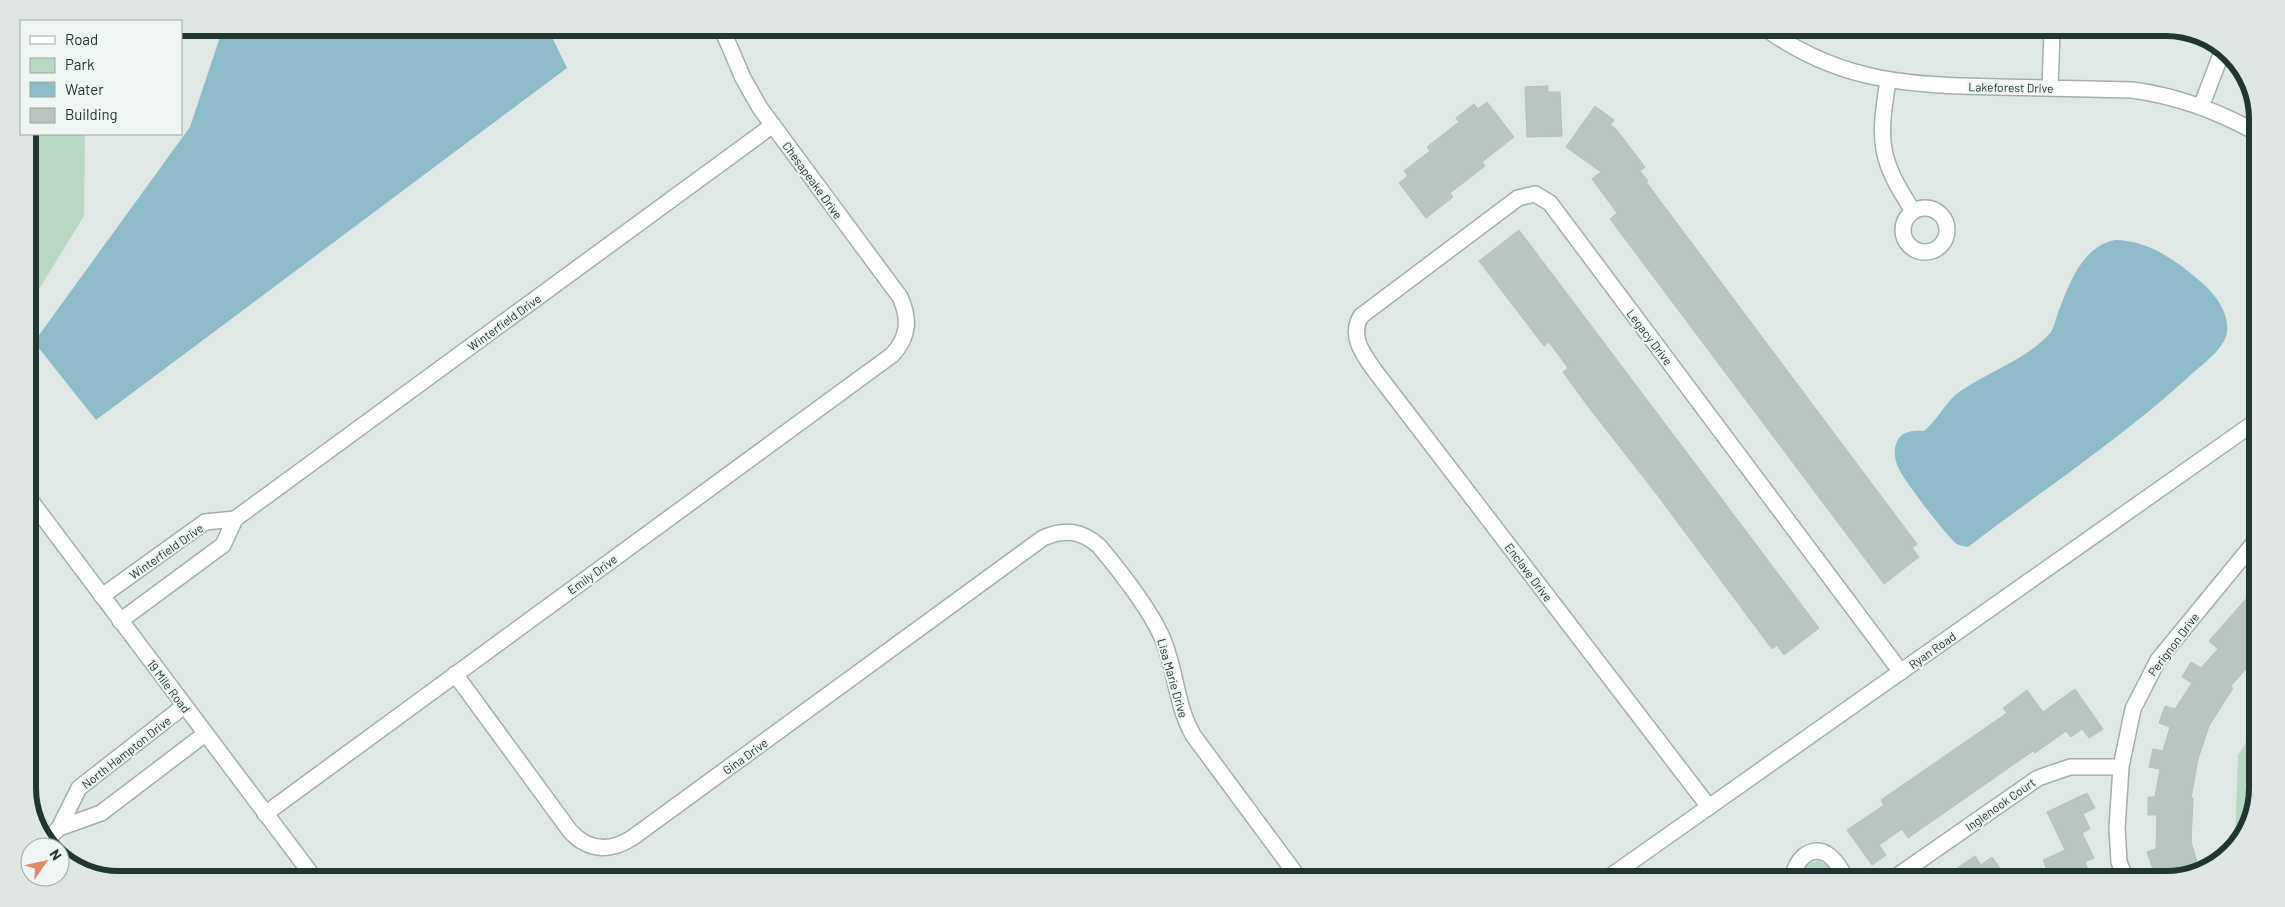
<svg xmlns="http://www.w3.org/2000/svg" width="2285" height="907" viewBox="0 0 2285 907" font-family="Barlow,sans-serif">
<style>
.green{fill:#bad7c3}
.water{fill:#8dbbc7}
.building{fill:#b8c5c0;stroke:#b2c1bb}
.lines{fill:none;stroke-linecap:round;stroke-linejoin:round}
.street-casing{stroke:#a3afab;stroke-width:18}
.secondary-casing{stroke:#a0b2ac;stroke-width:18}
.street{stroke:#fff;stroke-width:15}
.secondary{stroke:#fff;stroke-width:15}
.labels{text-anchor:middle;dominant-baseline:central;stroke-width:4;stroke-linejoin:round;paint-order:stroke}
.street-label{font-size:12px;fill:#223631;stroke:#eff5f2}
.rim{fill:none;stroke:#223631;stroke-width:6}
</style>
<rect width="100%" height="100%" fill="#dfe8e4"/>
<path class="green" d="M28,134H85L84,216L28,307Z
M2253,732V817L2235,842L2238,755Z
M1818,861L1827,865L1837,879H1818L1815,874L1809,879H1802V873L1808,864Z"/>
<path class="water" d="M223,28L548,29L567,68L96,420L34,342L190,127Z
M2115,240C2148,240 2177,261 2201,282C2216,294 2235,320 2224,341C2216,356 2196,369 2184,381C2116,442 2040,492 1968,547C1965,546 1960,546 1957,544C1948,538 1902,478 1898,467C1894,457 1893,447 1899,438C1904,431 1916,430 1924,431C1939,419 1945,401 1962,390C1990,371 2029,358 2051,332C2055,326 2056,317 2059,310C2070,282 2082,247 2115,240Z"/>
<path class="building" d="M1548,86V92H1560L1562,136L1527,137L1525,87Z
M1487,102L1514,137L1482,162L1485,166L1450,193L1453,197L1426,218L1399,183L1408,176L1404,171L1430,151L1427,147L1459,122L1456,118L1474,104L1478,109Z
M1595,106L1614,120L1610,125L1616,129L1645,167L1640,171L1648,181L1646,182L1917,544L1912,548L1919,557L1884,584L1610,219L1617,213L1592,179L1601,172L1566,147Z
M1519,230L1819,628L1784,655L1777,645L1772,649L1658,496L1587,405L1563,372L1568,368L1549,342L1544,346L1479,261Z
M2246,599L2254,606V660L2230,687L2233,688L2209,726L2198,759L2191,798H2193L2191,842L2199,868L2173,877L2171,872L2166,873L2165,869L2154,872L2147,852L2156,849L2157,815H2148V797H2155L2160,769L2149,767L2153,749L2163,751L2170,727L2159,723L2165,706L2175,709L2192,683L2182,677L2191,662L2201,668L2218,649L2209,641Z
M2075,689L2103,729L2089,738L2082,729L2071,737L2066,731L2035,753L2033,751L1908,838L1902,829L1879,845L1886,855L1872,865L1847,830L1884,805L1881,800L2007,713L2003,708L2027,690L2043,712Z
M2087,793L2095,808L2083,814L2090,829L2082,833L2094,858L2085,862L2090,875L2081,879H2051L2043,860L2065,850L2047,812Z
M1975,856L1981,865L1992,857L2008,879H1941Z"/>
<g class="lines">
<defs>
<path id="street" d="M1769,31C1843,83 1911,85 1998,87C2043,88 2088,89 2132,90C2177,96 2218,111 2257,133
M1888,81C1878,142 1879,159 1913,211
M2050,88L2052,32
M2201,107L2222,52
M1903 230a22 22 0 1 1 44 0a22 22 0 1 1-44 0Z
M102,596L205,522L235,519
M120,621L223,545L235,519L773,125
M455,674L570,831C588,851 610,852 632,838L1043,538C1065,528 1082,531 1099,546C1119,570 1148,607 1161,635C1176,667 1175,703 1193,735L1298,877
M1709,807L1375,371C1363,354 1349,336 1361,316L1518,198L1535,194L1550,203L1901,672
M265,814L892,355C909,337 910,319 900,297L760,108L743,78L722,29
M59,828L101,813L205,734
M46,841L59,828L79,788L184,706
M1793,879C1794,862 1809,844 1827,854C1836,859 1841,871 1847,879
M1893,879L2038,778L2070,767H2121
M2126,879L2119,862L2117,828L2121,767L2133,709L2158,660L2254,543"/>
<path id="secondary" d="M28,497L312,875
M1608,878L2255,422"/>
</defs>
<use href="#street" class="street-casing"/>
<use href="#secondary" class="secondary-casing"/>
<use href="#street" class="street"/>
<use href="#secondary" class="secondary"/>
</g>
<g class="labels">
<g class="street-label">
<text transform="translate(2011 87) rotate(1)">Lakeforest Drive</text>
<text transform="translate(813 180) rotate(54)">Chesapeake Drive</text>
<text transform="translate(504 322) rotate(-36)">Winterfield Drive</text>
<text transform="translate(1650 337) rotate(53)">Legacy Drive</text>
<text transform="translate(166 551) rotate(-35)">Winterfield Drive</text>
<text transform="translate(1529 572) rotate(53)">Enclave Drive</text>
<text transform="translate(592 574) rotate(-36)">Emily Drive</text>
<text transform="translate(2173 644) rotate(-53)">Perignon Drive</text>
<text transform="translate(1932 650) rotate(-35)">Ryan Road</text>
<text transform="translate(1173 678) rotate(74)">Lisa Marie Drive</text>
<text transform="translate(169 686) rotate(53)">19 Mile Road</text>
<text transform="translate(126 752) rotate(-38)">North Hampton Drive</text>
<text transform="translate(745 756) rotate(-36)">Gina Drive</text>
<text transform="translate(2000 804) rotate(-35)">Inglenook Court</text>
</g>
</g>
<path d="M0 0H2285V907H0ZM119 36H2166A83 83 0 0 1 2249 119V788A83 83 0 0 1 2166 871H119A83 83 0 0 1 36 788V119A83 83 0 0 1 119 36Z" fill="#dfe6e3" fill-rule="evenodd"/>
<path class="rim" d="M119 36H2166A83 83 0 0 1 2249 119V788A83 83 0 0 1 2166 871H119A83 83 0 0 1 36 788V119A83 83 0 0 1 119 36Z"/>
<rect x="20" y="20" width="162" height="115" fill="#eff5f2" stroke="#9da9a5"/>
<rect x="30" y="36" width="25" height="8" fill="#ffffff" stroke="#9da9a5"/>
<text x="65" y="45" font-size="15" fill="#223631">Road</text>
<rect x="30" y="58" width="25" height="15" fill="#bad7c3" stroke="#9da9a5"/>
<text x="65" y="70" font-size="15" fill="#223631">Park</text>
<rect x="30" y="82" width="25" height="15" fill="#8dbbc7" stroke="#9da9a5"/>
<text x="65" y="95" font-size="15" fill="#223631">Water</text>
<rect x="30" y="108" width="25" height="15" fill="#b8c5c0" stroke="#9da9a5"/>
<text x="65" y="120" font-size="15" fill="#223631">Building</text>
<g transform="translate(45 862) rotate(56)"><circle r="24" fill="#eff5f2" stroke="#9da9a5"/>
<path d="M0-4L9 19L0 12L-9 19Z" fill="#df8966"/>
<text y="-8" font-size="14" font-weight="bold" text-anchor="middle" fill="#223631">N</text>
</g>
</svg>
